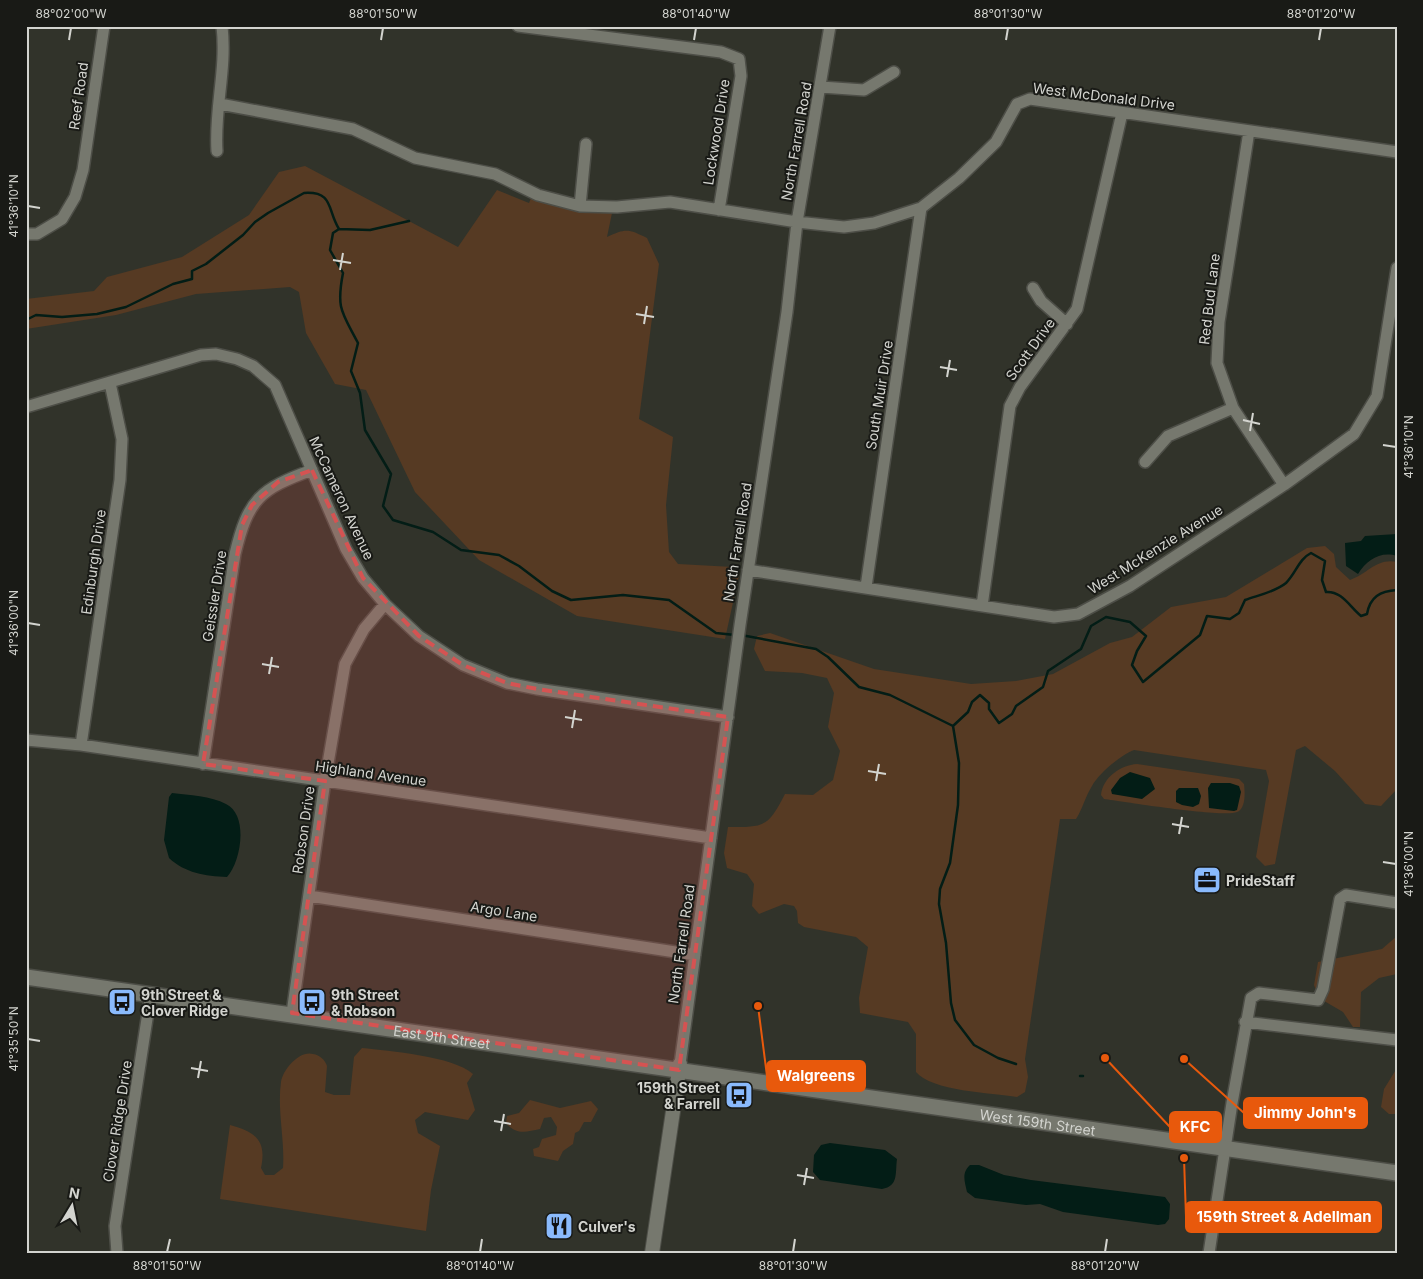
<svg xmlns="http://www.w3.org/2000/svg" width="1423" height="1279" viewBox="0 0 1423 1279" font-family="Inter,sans-serif">
<style>
.green{fill:#563a23}
.water{fill:#031d16}
.lines{fill:none;stroke-linecap:round;stroke-linejoin:round}
.stream{stroke:#031d16;stroke-width:2.5}
.minor-casing{stroke:#4d4e47;stroke-width:14}
.tertiary-casing{stroke:#4d4e47;stroke-width:16}
.secondary-casing{stroke:#4d4e47;stroke-width:18}
.minor{stroke:#76786e;stroke-width:11}
.tertiary{stroke:#76786e;stroke-width:14}
.secondary{stroke:#76786e;stroke-width:15}
.marked{fill:#d55352;fill-opacity:0.2;stroke:#d55352;stroke-width:4;stroke-dasharray:10 6;stroke-linejoin:round}
.ticks{fill:none;stroke:#d3d4cf;stroke-width:2}
.labels{text-anchor:middle;dominant-baseline:central;stroke-width:4;stroke-linejoin:round;paint-order:stroke}
.street-label{font-size:14px;fill:#d3d4cf;stroke:#191a16}
.poi-label{font-size:14px;font-weight:bold;fill:#d3d4cf;stroke:#191a16;text-anchor:start}
.leader{fill:none;stroke:#e8590c;stroke-width:2}
.callout-dot{fill:#e8590c;stroke:#191a16;stroke-width:2}
.callout{fill:#e8590c;stroke:#e8590c;stroke-width:2}
.callout-label{font-size:15px;text-anchor:middle;font-weight:bold;fill:#fff}
.neatline{fill:none;stroke:#d3d4cf;stroke-width:2}
.ticks-label{font-size:12px;text-anchor:middle;fill:#d3d4cf}
</style>
<rect width="100%" height="100%" fill="#31332a"/>
<path class="green" d="M305,166L458,247L497,190L529,203L531,198L569,209L612,213L607,237C626,228 629,229 647,238L659,264L639,419L673,437L666,505L669,552L678,564L733,567L739,575L725,639L577,616L479,560L415,492L366,390L335,384L306,333L299,292L290,287L196,294L116,315L26,329V299L94,291L107,277L182,257L249,215L279,172Z
M1325,546L1334,554L1336,567L1350,580C1368,574 1376,558 1397,562V789L1381,806L1365,804L1335,771L1305,746L1296,750L1275,864L1265,866L1256,857L1269,781L1266,770L1134,750C1121,755 1099,773 1092,786C1085,797 1083,808 1076,819H1060L1025,1059L1028,1077L1025,1092L1017,1097C992,1093 931,1091 916,1072V1034L908,1022L860,1013L859,998L868,947L856,937L804,927L798,923L797,911L794,906L784,904L759,914L752,906L754,884L747,874L727,868L724,853L728,827C765,827 768,827 785,794L813,795L833,780L840,751L828,727L834,693L827,678L802,673L765,671L754,649L757,636L770,633L874,669L971,684L1016,681L1053,674L1110,643L1132,637L1171,607L1226,597L1307,548Z
M1137,764L1239,779L1244,784C1245,792 1246,809 1237,812C1225,818 1126,802 1104,799L1101,795C1103,777 1121,765 1137,764Z
M1397,936V974L1379,978L1361,992L1360,1027H1353L1343,1012L1319,998L1314,985L1318,962L1382,949Z
M362,1048C389,1051 453,1056 473,1074L467,1083L475,1110L468,1120L425,1112L415,1120L418,1133L440,1146L431,1190L426,1231L220,1199L230,1125C255,1132 267,1140 261,1168L265,1175H274L283,1168C285,1140 277,1110 281,1082C283,1069 300,1050 313,1054C320,1055 325,1060 327,1066L325,1092L334,1095H350L354,1057Z
M1397,1068V1114H1389L1381,1107L1384,1089Z
M530,1100L560,1108L591,1101L598,1109L591,1122H584L579,1131L575,1133L573,1144L563,1151L558,1161L534,1156L533,1149L539,1147L542,1139L556,1135L557,1127L551,1117L544,1118L540,1129C526,1132 516,1135 506,1123L507,1116L519,1113Z"/>
<path class="water" d="M1397,534V556C1380,551 1367,560 1358,574L1346,566L1345,543L1361,541L1365,536Z
M1130,772L1150,778L1155,789L1142,799L1112,794L1111,790L1120,778Z
M1211,783H1230L1239,786L1241,792L1237,810L1234,811L1209,808L1208,788Z
M1179,788H1198L1201,796L1199,804L1193,807L1182,805L1176,802V791Z
M172,793C189,795 211,796 226,804C249,815 241,862 227,877C205,876 185,873 169,858L164,840L169,797Z
M830,1143L885,1150L897,1159C895,1173 899,1186 882,1189L820,1180L813,1172L814,1155L821,1145Z
M970,1165H979L1004,1175L1031,1180L1165,1197L1170,1204L1169,1219L1165,1224L1158,1225L1063,1212L1040,1204L1026,1205L975,1198L967,1192C965,1182 961,1173 970,1165Z"/>
<g class="lines">
<path class="stream" d="M339,229L333,233L330,250L343,273C336,309 342,312 358,343L351,371L360,393L365,430L391,474L383,506L393,520L433,532L461,550L499,555L519,566L552,591L571,600L623,595L669,600L716,633L735,635
M339,229L370,230L409,221
M26,320L36,315L62,317L97,314L126,307L173,284L192,279V271L206,264L243,235L255,222L268,213L304,193C334,191 327,210 339,229
M741,635L816,649L828,657L859,687L890,695L953,726
M953,726L968,712L972,702L980,695L989,703V709L999,723L1012,714L1016,706L1043,687L1048,671L1081,649L1091,626L1106,617L1130,622L1146,636L1137,651L1132,665L1143,682L1200,635L1207,616L1230,619L1239,613L1245,600C1259,595 1275,592 1286,583C1296,573 1299,559 1311,553L1325,561L1322,580L1326,592C1342,591 1349,606 1361,616L1367,614C1370,597 1380,591 1397,590
M953,726L959,763L958,805L950,863L940,889L939,904L946,943L951,1003L955,1020L974,1045L998,1058L1016,1064
M1080,1076H1083"/>
<defs>
<path id="minor" d="M518,26L721,52L739,59L741,76L719,210
M821,87L864,90L894,72
M220,104L353,129L415,158L495,174L538,195L580,206L617,207L670,202L797,222L844,227L874,223L921,208L959,178L996,142L1017,104L1030,99L1397,152
M1249,131L1219,322L1217,363L1233,408L1284,485
M217,151C214,109 227,70 222,26
M580,206L586,144
M26,234H37L62,219L75,197L83,170L104,26
M1033,288L1041,301L1067,324
M26,407L201,355L216,354L237,359L253,366L275,385L346,549L363,578L385,604L419,636L463,665L507,683L537,689L728,717
M1145,462L1168,436L1233,408
M748,570L1054,617L1078,614L1130,586L1284,485L1354,434L1377,396L1397,268
M866,587L921,208
M982,606L1010,406L1020,387L1077,309L1122,113
M26,740L81,745L711,838
M81,745L120,480L122,439L110,383
M203,764L235,554C248,499 260,489 312,470
M309,896L695,955
M292,1013L325,781L345,664L364,629L385,604
M1245,1022L1397,1040
M680,1064L740,625L787,312L797,222L830,26
M117,1253L115,1226L151,993
M1209,1253L1232,1103L1251,998L1259,993L1318,1000L1323,989L1340,899L1346,895L1397,903"/>
<path id="tertiary" d="M652,1253L680,1064"/>
<g id="secondary">
<path id="s1" d="M26,977L1397,1173"/>
</g>
</defs>
<use href="#minor" class="minor-casing"/>
<use href="#tertiary" class="tertiary-casing"/>
<use href="#secondary" class="secondary-casing"/>
<use href="#minor" class="minor"/>
<use href="#tertiary" class="tertiary"/>
<use href="#secondary" class="secondary"/>
</g>
<path class="marked" d="M312,470L363,578L419,636L463,665L507,683L537,689L728,717L679,1070L292,1013L325,781L203,764L242,525L252,505L278,482Z"/>
<path class="ticks" d="M69,40L71,28M381,40L383,28M694,40L696,28M1006,40L1008,28M1319,40L1321,28M28,206L40,208M333,260L351,263M340,270L343,253M636,314L654,317M644,324L647,306M940,367L957,370M947,377L950,360M1243,420L1260,424M1250,431L1253,413M1383,445L1396,447M28,623L40,625M262,664L279,667M269,674L272,657M565,717L582,720M572,728L575,710M868,771L886,774M876,781L879,764M1172,824L1189,827M1179,834L1182,817M1383,862L1396,864M28,1039L40,1041M191,1068L208,1071M198,1078L201,1061M494,1121L511,1124M501,1131L504,1114M797,1175L814,1178M804,1185L807,1168M167,1252L170,1239M480,1252L482,1239M793,1252L795,1239M1105,1252L1107,1239"/>
<defs>
<symbol id="office-square" viewBox="-11 -11 22 22"><rect x="-9" y="-9" width="18" height="18" rx="4" fill="#8abafc" stroke="#191a16"/><path d="M-6-3h4V-5.5h4V-3h4V5H-6ZM-1-4.5V-3h2v-1.5ZM-6 0V1H6V0Z" fill="#111"/></symbol>
<symbol id="bus-square" viewBox="-11 -11 22 22"><rect x="-9" y="-9" width="18" height="18" rx="4" fill="#8abafc" stroke="#191a16"/><path d="M-5-6H5V4H4V6H2V4H-2V6H-4V4H-5ZM-3.5-4V0h7V-4ZM-3.5 1.2v1.5H-2V1.2ZM2 1.2v1.5H3.5V1.2Z" fill="#111"/></symbol>
<symbol id="restaurant-square" viewBox="-11 -11 22 22"><rect x="-9" y="-9" width="18" height="18" rx="4" fill="#8abafc" stroke="#191a16"/><path d="M-5-6h1v4h1v-4h1v4h1v-4h1v5L-1.5 .5V6h-2V.5L-5-1ZM5-6V6H3V1.5H1.5Q1.5-4 5-6Z" fill="#111"/></symbol>
</defs>
<g fill-rule="evenodd">
<use href="#office-square" x="1191" y="864" width="32" height="32"/>
<use href="#bus-square" x="106" y="986" width="32" height="32"/>
<use href="#bus-square" x="296" y="986" width="32" height="32"/>
<use href="#bus-square" x="723" y="1079" width="32" height="32"/>
<use href="#restaurant-square" x="543" y="1210" width="32" height="32"/>
</g>
<g class="labels">
<g class="street-label">
<text transform="translate(78 96) rotate(-82)">Reef Road</text>
<text transform="translate(1104 96) rotate(7)">West McDonald Drive</text>
<text transform="translate(716 132) rotate(-81)">Lockwood Drive</text>
<text transform="translate(796 141) rotate(-80)">North Farrell Road</text>
<text transform="translate(1209 299) rotate(-83)">Red Bud Lane</text>
<text transform="translate(1030 349) rotate(-54)">Scott Drive</text>
<text transform="translate(879 395) rotate(-81)">South Muir Drive</text>
<text transform="translate(342 498) rotate(65)">McCameron Avenue</text>
<text transform="translate(737 542) rotate(-81)">North Farrell Road</text>
<text transform="translate(1155 549) rotate(-32)">West McKenzie Avenue</text>
<text transform="translate(93 562) rotate(-82)">Edinburgh Drive</text>
<text transform="translate(214 596) rotate(-81)">Geissler Drive</text>
<text transform="translate(371 773) rotate(8)">Highland Avenue</text>
<text transform="translate(303 830) rotate(-82)">Robson Drive</text>
<text transform="translate(504 911) rotate(9)">Argo Lane</text>
<text transform="translate(681 944) rotate(-82)">North Farrell Road</text>
<text stroke="none"><textPath href="#s1" startOffset="420">East 9th Street</textPath></text>
<text transform="translate(117 1121) rotate(-81)">Clover Ridge Drive</text>
<text stroke="none"><textPath href="#s1" startOffset="1022">West 159th Street</textPath></text>
</g>
<g class="poi-label">
<text x="1226" y="880">PrideStaff</text>
<text x="141" y="994">9th Street &amp;<tspan x="141" dy="16">Clover Ridge</tspan></text>
<text x="331" y="994">9th Street<tspan x="331" dy="16">&amp; Robson</tspan></text>
<text x="720" y="1087" text-anchor="end">159th Street<tspan x="720" dy="16">&amp; Farrell</tspan></text>
<text x="578" y="1226">Culver's</text>
</g>
</g>
<path class="leader" d="M758 1006L767 1076M1184 1059L1244 1113M1105 1058L1170 1127M1184 1158L1186 1217"/>
<g class="callout-dot">
<circle cx="758" cy="1006" r="5"/>
<circle cx="1184" cy="1059" r="5"/>
<circle cx="1105" cy="1058" r="5"/>
<circle cx="1184" cy="1158" r="5"/>
</g>
<g class="callout">
<rect x="767" y="1061" width="98" height="30" rx="5"/>
<rect x="1244" y="1098" width="123" height="30" rx="5"/>
<rect x="1170" y="1112" width="51" height="30" rx="5"/>
<rect x="1186" y="1202" width="195" height="30" rx="5"/>
</g>
<g class="callout-label">
<text x="816" y="1081">Walgreens</text>
<text x="1305" y="1118">Jimmy John's</text>
<text x="1195" y="1132">KFC</text>
<text x="1284" y="1222">159th Street &amp; Adellman</text>
</g>
<rect width="1423" height="1279" fill="none" stroke="#191a16" stroke-width="55"/>
<g transform="translate(72 1206) rotate(10)" stroke="#191a16" stroke-width="4" paint-order="stroke">
<path d="M0-4L9 19L0 12L-9 19Z" fill="#d3d4cf"/>
<text y="-8" font-size="14" font-weight="bold" text-anchor="middle" fill="#d3d4cf">N</text>
</g>
<rect x="28" y="28" width="1368" height="1224" class="neatline"/>
<g class="ticks-label">
<text x="71" y="18">88°02'00"W</text>
<text x="383" y="18">88°01'50"W</text>
<text x="696" y="18">88°01'40"W</text>
<text x="1008" y="18">88°01'30"W</text>
<text x="1321" y="18">88°01'20"W</text>
<text transform="translate(14 206) rotate(-90)" y="4">41°36'10"N</text>
<text transform="translate(1409 447) rotate(-90)" y="4">41°36'10"N</text>
<text transform="translate(14 623) rotate(-90)" y="4">41°36'00"N</text>
<text transform="translate(1409 864) rotate(-90)" y="4">41°36'00"N</text>
<text transform="translate(14 1039) rotate(-90)" y="4">41°35'50"N</text>
<text x="167" y="1270">88°01'50"W</text>
<text x="480" y="1270">88°01'40"W</text>
<text x="793" y="1270">88°01'30"W</text>
<text x="1105" y="1270">88°01'20"W</text>
</g>
</svg>
